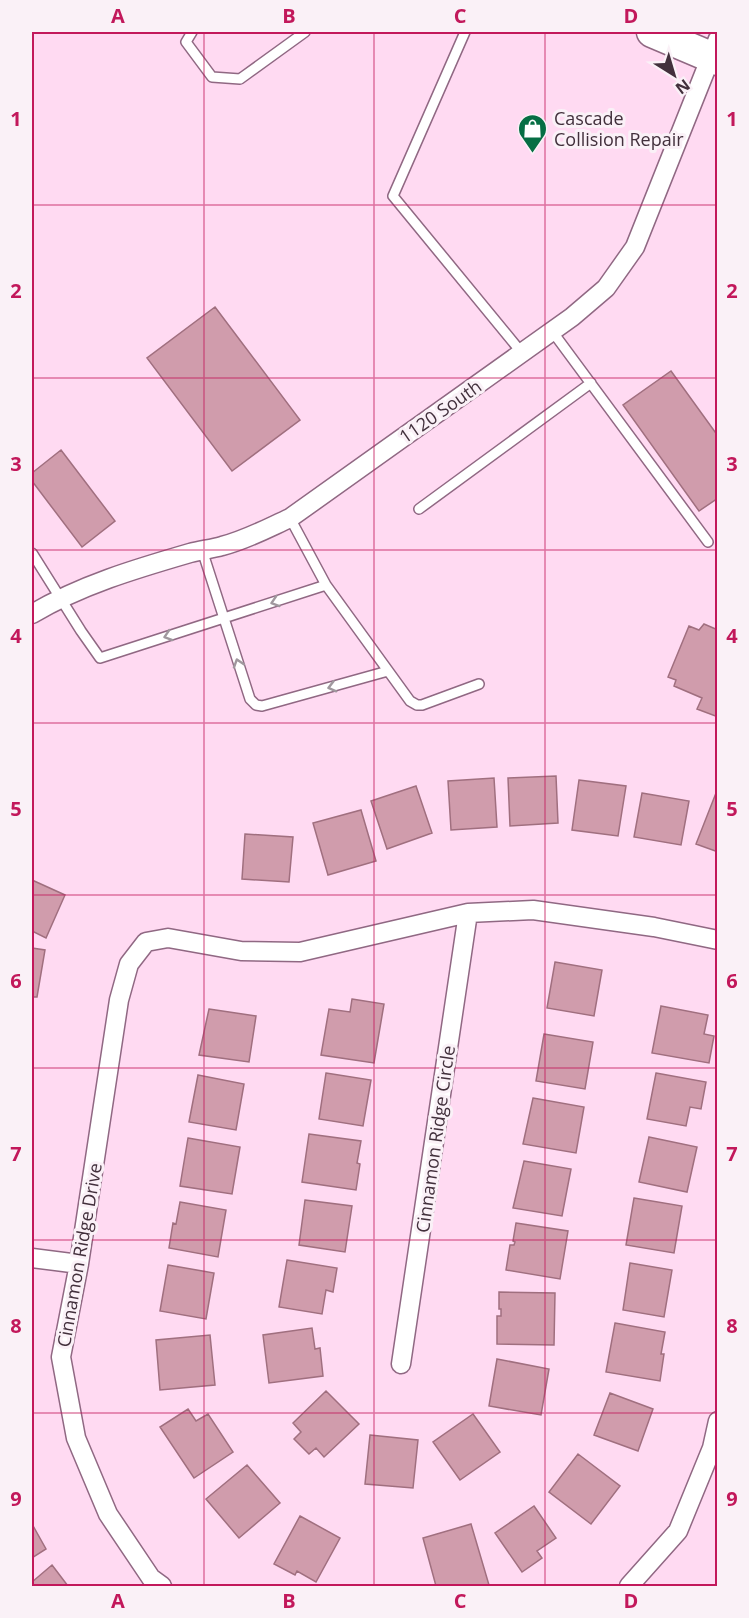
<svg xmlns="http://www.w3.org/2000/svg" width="749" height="1618" viewBox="0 0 749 1618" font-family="'Open Sans',sans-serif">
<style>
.building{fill:#d09cac;stroke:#a06f7f;stroke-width:1.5}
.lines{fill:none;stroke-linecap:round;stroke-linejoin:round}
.lane-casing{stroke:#906883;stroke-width:12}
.street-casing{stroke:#906883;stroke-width:21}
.primary-casing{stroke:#906883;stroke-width:33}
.lane{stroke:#fff;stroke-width:9}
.street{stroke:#fff;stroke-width:18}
.primary{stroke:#fff;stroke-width:30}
.oneway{stroke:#a0989e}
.grid{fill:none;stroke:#c2185b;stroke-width:1.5;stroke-opacity:0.55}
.labels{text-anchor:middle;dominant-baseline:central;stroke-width:6;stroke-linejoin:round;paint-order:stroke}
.poi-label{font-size:18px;fill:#42303c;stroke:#faf1f7;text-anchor:start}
.street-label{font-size:18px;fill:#42303c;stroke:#faf1f7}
.neatline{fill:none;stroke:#c2185b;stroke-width:2}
.grid-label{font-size:20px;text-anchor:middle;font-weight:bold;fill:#c2185b}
</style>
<rect width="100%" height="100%" fill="#ffdaf2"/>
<path class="building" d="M215,307L300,420L232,471L147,358Z
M671,371L718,436V498L699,511L623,405Z
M61,450L115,521L82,547L32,481V473Z
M704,624L718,630V717L697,709L702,698L674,686L676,680L668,677L689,626L699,630Z
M556,776L558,823L510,826L508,778Z
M494,778L497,827L451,830L448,781Z
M579,780L626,786L618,836L572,830Z
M416,786L432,833L387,849L371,801Z
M642,793L689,801L681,845L634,837Z
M716,793L718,794V852L696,844Z
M361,810L376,861L328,875L313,823Z
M245,834L293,837L289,882L242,879Z
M32,880L65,895L46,938L32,931Z
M32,948L45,950L37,997H32Z
M555,962L602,970L594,1016L547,1008Z
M352,999L384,1004L374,1063L321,1055L329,1009L350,1012Z
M661,1006L708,1015L704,1034L714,1036L709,1063L652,1053Z
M209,1009L256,1016L249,1062L199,1055Z
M544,1034L593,1042L585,1089L536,1081Z
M326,1073L371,1080L363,1126L319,1119Z
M656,1073L706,1082L701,1109L690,1107L686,1126L647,1119Z
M198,1075L244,1084L236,1130L189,1122Z
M533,1098L584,1107L576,1153L523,1144Z
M309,1134L361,1141L357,1163L360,1164L356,1190L302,1182Z
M649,1137L697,1147L687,1192L639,1182Z
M188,1138L240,1147L232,1194L180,1186Z
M524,1161L571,1169L562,1216L513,1208Z
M634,1198L682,1206L674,1253L626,1245Z
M305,1200L352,1206L345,1252L299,1245Z
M180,1202L226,1210L218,1257L169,1248L173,1223L176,1224Z
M516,1223L568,1231L560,1279L506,1270L510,1245H514L515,1242L513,1241Z
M287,1260L337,1268L333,1292L326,1290L322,1314L279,1307Z
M630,1263L672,1270L664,1317L623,1310Z
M168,1265L214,1273L206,1319L160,1311Z
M499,1292L555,1293L554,1345L497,1344V1316H501V1309H499Z
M615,1323L665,1332L661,1354H664L660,1381L606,1372Z
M312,1328L315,1349L320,1348L323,1376L269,1383L263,1335Z
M210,1335L215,1385L160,1390L156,1340Z
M497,1359L549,1369L541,1415L489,1406Z
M326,1391L359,1424L324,1457L316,1448L309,1454L294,1439L301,1432L293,1423Z
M610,1393L653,1409L638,1451L594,1435Z
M188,1409L196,1421L208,1414L233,1452L194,1478L160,1427Z
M473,1414L500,1452L460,1480L433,1442Z
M370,1435L418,1440L413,1488L365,1484Z
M578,1454L620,1486L591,1524L549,1492Z
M247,1465L280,1503L239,1538L206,1499Z
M534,1506L556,1538L537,1551L542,1558L522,1572L495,1533Z
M300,1516L340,1538L316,1582L297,1571L295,1575L274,1564Z
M32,1524L46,1549L32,1558Z
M471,1524L489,1585L436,1586L423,1538Z
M52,1565L68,1586H32V1582Z"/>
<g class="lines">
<defs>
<path id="lane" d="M192,32L186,42L212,77L240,79L305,32
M465,32L393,196L522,353
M552,331L708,542
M419,509L591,383
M290,518L326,585L410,701L417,705H422L479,684
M202,550L250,699L256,705L262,706L388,671
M32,553L81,631L100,658L326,585"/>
<path id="street" d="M32,614C81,585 135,569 190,553C201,550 212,549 222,546C246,540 268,528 290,518L572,317L606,288L635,247L718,39
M32,1258L79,1264
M401,1364L468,913
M162,1586L151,1578L108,1514L76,1438L61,1357L79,1264L119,1000L129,964L146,942L168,938L241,951L300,952L468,913L533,910L654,927L718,940
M629,1586L678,1531L712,1448L718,1421"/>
<path id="primary" d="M652,32L718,60"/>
</defs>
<use href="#lane" class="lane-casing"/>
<use href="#street" class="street-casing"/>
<use href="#primary" class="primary-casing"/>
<use href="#lane" class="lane"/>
<use href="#street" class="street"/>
<use href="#primary" class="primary"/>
</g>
<defs><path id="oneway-chevron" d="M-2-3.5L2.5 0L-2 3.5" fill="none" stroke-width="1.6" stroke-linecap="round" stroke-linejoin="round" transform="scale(1.5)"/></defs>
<g class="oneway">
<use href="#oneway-chevron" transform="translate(275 602) rotate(162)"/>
<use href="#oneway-chevron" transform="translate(168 636) rotate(162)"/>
<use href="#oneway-chevron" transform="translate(238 663) rotate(-108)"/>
<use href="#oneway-chevron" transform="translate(332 687) rotate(165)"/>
</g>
<path class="grid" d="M204,32V1586M374,32V1586M545,32V1586M32,205H718M32,378H718M32,550H718M32,723H718M32,895H718M32,1068H718M32,1240H718M32,1413H718"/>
<defs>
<symbol id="shop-pin" viewBox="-11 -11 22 30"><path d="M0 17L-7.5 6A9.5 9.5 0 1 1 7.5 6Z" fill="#066e44" stroke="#faf1f7"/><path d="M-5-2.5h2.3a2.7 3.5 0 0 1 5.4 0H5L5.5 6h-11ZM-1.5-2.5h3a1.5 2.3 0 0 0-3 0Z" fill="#fff"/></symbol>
</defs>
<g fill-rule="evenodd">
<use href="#shop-pin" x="516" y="112" width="33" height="45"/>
</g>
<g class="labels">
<g class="poi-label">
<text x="554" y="118">Cascade<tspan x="554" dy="21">Collision Repair</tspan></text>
</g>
<g class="street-label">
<text transform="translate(440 411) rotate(-35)">1120 South</text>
<text transform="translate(435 1139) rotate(-82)">Cinnamon Ridge Circle</text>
<text transform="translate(79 1255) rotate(-80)">Cinnamon Ridge Drive</text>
</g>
</g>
<rect width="749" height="1618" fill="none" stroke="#faf1f7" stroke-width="66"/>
<g transform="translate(674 75) rotate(143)" stroke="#faf1f7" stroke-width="4.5" paint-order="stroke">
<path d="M0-4.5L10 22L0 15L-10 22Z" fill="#42303c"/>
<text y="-9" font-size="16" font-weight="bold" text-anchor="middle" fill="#42303c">N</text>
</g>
<rect x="33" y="33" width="683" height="1552" class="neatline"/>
<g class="grid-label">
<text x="118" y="23">A</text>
<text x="289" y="23">B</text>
<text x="460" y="23">C</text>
<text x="631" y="23">D</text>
<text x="16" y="126">1</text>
<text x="732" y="126">1</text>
<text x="16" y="298">2</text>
<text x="732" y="298">2</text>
<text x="16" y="471">3</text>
<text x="732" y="471">3</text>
<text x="16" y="643">4</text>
<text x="732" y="643">4</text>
<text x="16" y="816">5</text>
<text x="732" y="816">5</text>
<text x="16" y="988">6</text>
<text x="732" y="988">6</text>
<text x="16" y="1161">7</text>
<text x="732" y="1161">7</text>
<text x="16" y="1333">8</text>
<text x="732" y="1333">8</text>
<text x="16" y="1506">9</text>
<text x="732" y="1506">9</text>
<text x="118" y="1608">A</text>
<text x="289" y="1608">B</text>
<text x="460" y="1608">C</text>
<text x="631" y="1608">D</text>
</g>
</svg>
